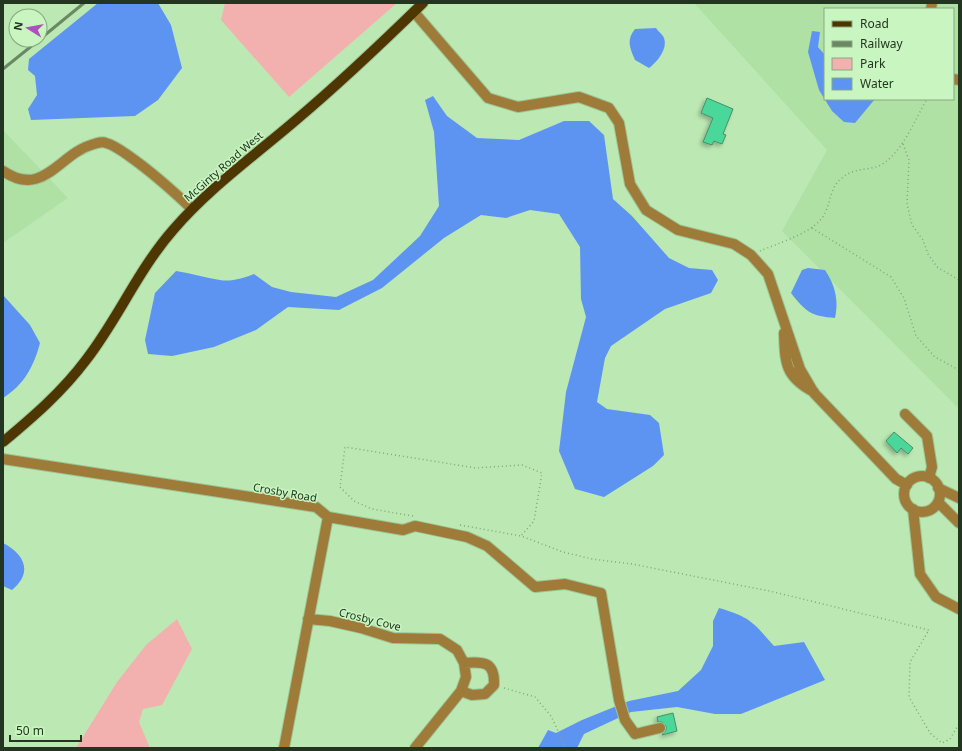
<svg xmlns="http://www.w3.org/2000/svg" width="962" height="751" viewBox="0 0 962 751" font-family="'Noto Sans',sans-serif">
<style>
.built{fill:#afe1a5;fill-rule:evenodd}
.green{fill:#f2b1af}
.water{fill:#5d94f2}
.building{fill:#4ad89a;stroke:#4a8c6b;filter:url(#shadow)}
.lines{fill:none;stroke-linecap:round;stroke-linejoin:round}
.minor-casing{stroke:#9dc596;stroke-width:12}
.major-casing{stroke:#9dc596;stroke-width:12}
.path{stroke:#82a57c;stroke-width:1.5;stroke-dasharray:1 3;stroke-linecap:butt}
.minor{stroke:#9f7b39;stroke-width:10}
.major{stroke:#4e3601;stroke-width:10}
.rail{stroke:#6a8864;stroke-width:3}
.labels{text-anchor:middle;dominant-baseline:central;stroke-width:3;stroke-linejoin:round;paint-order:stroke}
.street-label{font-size:11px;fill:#233520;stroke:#c9f6c0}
</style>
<defs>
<filter id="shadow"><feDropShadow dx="-2.5" dy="2.5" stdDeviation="2" flood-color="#0004"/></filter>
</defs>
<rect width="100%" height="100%" fill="#bce9b3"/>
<path class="built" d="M694,3H959V409L782,231L827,150ZM825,9H953V99H825Z
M3,130L68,198L3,243Z"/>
<path class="green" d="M225,3H397L289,97L221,20Z
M177,619L192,649L162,705L143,709L139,722L150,748H76L117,682L146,645Z"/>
<path class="water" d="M98,3H158L171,25L182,68L158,100L135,116L31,120L28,109L37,95L35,76L28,70L29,59Z
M656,28C658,31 663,35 664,38C668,49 657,62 649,68L635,60C630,48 626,40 635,29Z
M812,31L820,32L818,47L825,55V99H875L855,123L844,122L832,111L819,90L808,52Z
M433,96L447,116L477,138L519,140L564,121H589L604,135L613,199L632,216L669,258L689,268L712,270L718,280L711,293L665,309L611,346L605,358L597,402L607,409L650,415L659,423L664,455L653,466L604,497L575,489L559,451L566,392L586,317L581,299L580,247L559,214L530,210L506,218L481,215L444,238L382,288L339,310L288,307L256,330L214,347L172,356L148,354L145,340L155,293L176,271C191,273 205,278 220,280C231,282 244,278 254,274L272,287L291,292L336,297L373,280L420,236L439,206L434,132L425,100Z
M808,268L825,270C835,285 839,300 835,318C811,316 806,312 791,293L802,270Z
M3,295L30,325L40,343C34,366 24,385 3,398Z
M3,543C25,554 33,573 12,590L3,586Z
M719,608C750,617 753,622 774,646L804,642L825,680L741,714H715L677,707L631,712L584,734L577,748H538L548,730L556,733L582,720L629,701L678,691L701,670L713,646V621Z"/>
<path class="building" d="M707,98L733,109L723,134L726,135L722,144L714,141L712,145L703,142L713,118L701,113Z
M894,432L913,448L908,454L901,448L897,453L886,441Z
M673,713L677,731L662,735L666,730V726L662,722H658L657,717Z"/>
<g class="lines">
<defs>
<path id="minor" d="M931,9L932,3
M414,12L488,98L518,107L579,97L609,108L619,123L630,184L646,210L678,230L734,244L751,255L768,274L800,369L814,393L896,479L907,485
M953,79L959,80
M3,171C44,199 59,153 94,144C98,143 102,141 106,143C114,145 122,151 129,156C152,172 172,190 192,209
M784,333C785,363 785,377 814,392
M905,414L927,436L932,467L929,478
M3,459L316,507L328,517L284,748
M904 494a18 18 0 1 1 36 0a18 18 0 1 1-36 0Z
M938,488L959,498
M938,502L959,523
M913,509L920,574L936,597L959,609
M328,517L403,530L415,526L467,537L487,546L535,587L565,584L601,593L619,700L625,720L635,734L660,728
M308,619L330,621L361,628L393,638L440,639L457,650L464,663L466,677L461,691L415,748
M461,691L472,695L485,694L494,685C495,662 484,661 464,663"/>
<path id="major" d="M3,442C33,417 62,392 86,360C118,319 138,270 173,230C209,188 254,156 296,120C340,83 382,43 423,3"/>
</defs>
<use href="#minor" class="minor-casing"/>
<use href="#major" class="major-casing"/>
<path class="path" d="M903,144L909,160L907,204L912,225L923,240L928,254L937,267L959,280
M812,228L891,277L904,298L916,336L935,357L959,370
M760,251C778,243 817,232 825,213C831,201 830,187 842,178C852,169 864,170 876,167C900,159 915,119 927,99
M413,516L372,509L354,501L340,487L345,447L476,468L522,465L542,473L534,521L521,536
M460,525L521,536L563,552L592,559L632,564L774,592L929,630L910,662L909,697L930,733L942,743L950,739L959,724
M504,688L535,697L551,716L566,748"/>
<use href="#minor" class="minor"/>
<use href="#major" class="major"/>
<path class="rail" d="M40,39L84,3
M3,69L39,40"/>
</g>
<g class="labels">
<g class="street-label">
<text transform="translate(223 166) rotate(-41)">McGinty Road West</text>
<text transform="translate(285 492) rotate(10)">Crosby Road</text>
<text transform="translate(370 619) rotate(14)">Crosby Cove</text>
</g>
</g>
<rect width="962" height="751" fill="none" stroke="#233520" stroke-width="8"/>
<rect x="824" y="8" width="130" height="92" fill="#c9f6c0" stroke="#87a980"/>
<rect x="832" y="21" width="20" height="6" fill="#4e3601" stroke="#87a980"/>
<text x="860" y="28" font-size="12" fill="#233520">Road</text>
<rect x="832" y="41" width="20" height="6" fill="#6a8864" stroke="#87a980"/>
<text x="860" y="48" font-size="12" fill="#233520">Railway</text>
<rect x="832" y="58" width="20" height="12" fill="#f2b1af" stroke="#87a980"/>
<text x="860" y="68" font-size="12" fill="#233520">Park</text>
<rect x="832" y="78" width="20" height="12" fill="#5d94f2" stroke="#87a980"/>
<text x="860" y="88" font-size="12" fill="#233520">Water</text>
<g transform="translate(28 28) rotate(281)"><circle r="19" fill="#c9f6c0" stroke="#87a980"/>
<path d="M0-3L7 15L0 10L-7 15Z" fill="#ac52be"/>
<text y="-6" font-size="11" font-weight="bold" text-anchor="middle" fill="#233520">N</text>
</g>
<path d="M10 735v6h71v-6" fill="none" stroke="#233520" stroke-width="2"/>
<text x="16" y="735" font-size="12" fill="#233520" stroke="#c9f6c0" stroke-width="3" paint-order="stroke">50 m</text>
</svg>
